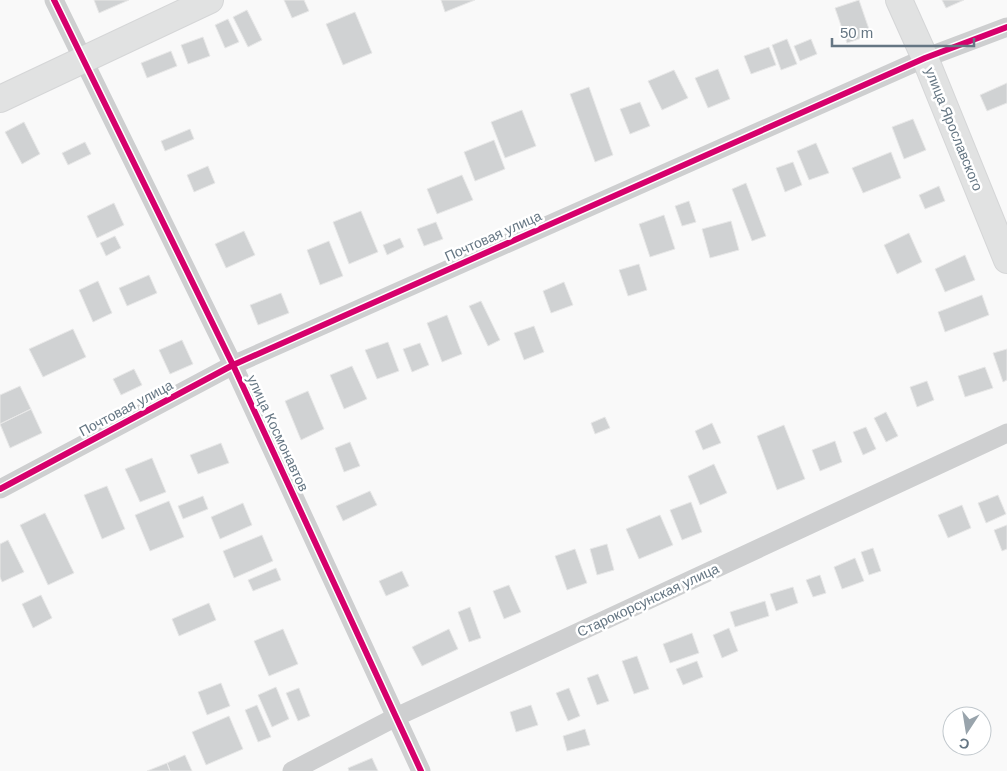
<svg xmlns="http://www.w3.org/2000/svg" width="1007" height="771" viewBox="0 0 1007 771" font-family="Helvetica,sans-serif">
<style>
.building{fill:#d0d2d3;stroke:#e8e8e8}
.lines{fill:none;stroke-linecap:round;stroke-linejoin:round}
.secondary-casing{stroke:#d5d6d7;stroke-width:28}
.street{stroke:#cecfd0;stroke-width:19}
.secondary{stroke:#e1e2e2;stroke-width:26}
.cycleway-casing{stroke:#fff;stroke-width:9}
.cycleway{stroke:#d6006c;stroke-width:6}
.labels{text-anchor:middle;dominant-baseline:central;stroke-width:5;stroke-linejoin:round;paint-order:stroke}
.street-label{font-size:14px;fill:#657683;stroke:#fff}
</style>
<rect width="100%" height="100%" fill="#f9f9f9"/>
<path class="building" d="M94,0H129L99,13Z
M284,0H304L309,11L292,18Z
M441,0H475L445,12Z
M859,0L871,35L847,43L835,8Z
M942,0H964L946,8Z
M247,10L262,40L248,47L233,17Z
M355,12L372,53L343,65L326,24Z
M228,19L239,42L225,48L215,25Z
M203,37L210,56L188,64L181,45Z
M787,39L797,64L781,70L772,45Z
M811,39L817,54L800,61L794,46Z
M769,47L776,65L751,74L744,56Z
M171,51L177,66L147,78L141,63Z
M718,69L730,99L708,108L695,78Z
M674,70L688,98L662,110L648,81Z
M1007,83V103L987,111L980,95Z
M589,87L613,155L595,162L570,94Z
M640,102L650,126L630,134L620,109Z
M522,110L536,146L505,158L491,122Z
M913,119L926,150L904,159L892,127Z
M24,122L40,154L22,164L5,132Z
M190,129L194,139L165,151L161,141Z
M494,140L505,169L475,181L464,152Z
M85,142L91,154L68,165L62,153Z
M816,143L829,173L809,180L797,151Z
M891,152L901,178L863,193L852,168Z
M793,162L802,185L785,192L776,168Z
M208,166L215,183L194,192L187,175Z
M462,175L473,200L437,214L427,189Z
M746,183L766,236L752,241L732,189Z
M939,186L945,201L925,209L919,195Z
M689,201L696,222L682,226L675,206Z
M114,203L124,225L97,238L87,216Z
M361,211L378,252L349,264L333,222Z
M664,215L675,249L650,257L639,224Z
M731,221L739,250L710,258L702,229Z
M436,222L443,239L424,246L417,229Z
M244,231L255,255L226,268L215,244Z
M909,233L922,262L897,274L884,245Z
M115,236L121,248L106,256L100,243Z
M400,238L404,247L387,255L383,245Z
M329,241L343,276L320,285L307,250Z
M965,255L975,280L945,292L935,269Z
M639,264L647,290L628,296L619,270Z
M149,275L157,293L127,306L119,288Z
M98,281L112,313L93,322L79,290Z
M564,282L573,305L551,313L543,291Z
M281,293L289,313L258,325L250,305Z
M982,295L989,315L945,332L938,312Z
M481,301L500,340L488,346L469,306Z
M447,315L462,354L442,362L427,323Z
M534,326L544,352L524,360L514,333Z
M73,329L86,357L43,377L29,349Z
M182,340L193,364L170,374L159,350Z
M388,342L399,371L377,379L365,350Z
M420,343L429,365L412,372L403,349Z
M1007,349V380L1003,382L993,353Z
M352,366L367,399L344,409L330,375Z
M985,367L993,388L965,397L958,376Z
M134,369L142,385L121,395L113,379Z
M927,381L934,400L917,407L910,387Z
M20,386L31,409L0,424V395Z
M308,391L324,429L301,440L285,401Z
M31,409L42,433L10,448L0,424Z
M886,412L898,436L886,442L874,418Z
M605,417L610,428L595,434L591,423Z
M712,423L721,443L703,450L695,431Z
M784,425L805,479L777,490L757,436Z
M866,427L876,449L863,455L853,432Z
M835,441L842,462L820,471L812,450Z
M350,442L360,466L344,472L335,448Z
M221,443L229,463L198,474L190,455Z
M152,458L166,492L140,502L125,469Z
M714,464L727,493L700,505L688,476Z
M107,486L125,529L102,539L84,495Z
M370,491L377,505L343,521L336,506Z
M998,495L1006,514L986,523L978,503Z
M203,496L208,509L183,519L178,506Z
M169,501L184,537L150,551L135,515Z
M691,502L702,532L682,540L670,510Z
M243,503L252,525L220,539L211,517Z
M962,505L971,528L948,538L938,515Z
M45,513L74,573L48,585L20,525Z
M660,515L673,545L639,559L626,529Z
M1007,525V549L1002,551L994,530Z
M262,535L273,561L234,578L223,551Z
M8,540L24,572L2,582L0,577V544Z
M607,544L614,570L597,575L590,549Z
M873,548L881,571L869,575L861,552Z
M575,549L587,583L567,590L555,556Z
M855,558L864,581L842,589L834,567Z
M276,568L281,580L253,591L248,580Z
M402,571L409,586L386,596L379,581Z
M820,575L826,593L813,597L806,580Z
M509,585L521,612L504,619L493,591Z
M793,587L798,603L776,611L770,594Z
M41,595L52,618L33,628L22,604Z
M765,601L769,616L735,627L730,612Z
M209,603L216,620L179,636L172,619Z
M470,607L481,638L469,642L458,612Z
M729,628L738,651L722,658L713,635Z
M283,629L298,664L269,676L254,641Z
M449,629L458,649L422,666L412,647Z
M692,633L699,653L670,663L663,644Z
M637,656L649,689L634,694L622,661Z
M697,661L703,677L683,685L676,669Z
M598,674L609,701L597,705L587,678Z
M221,683L230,706L207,715L198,692Z
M276,687L289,719L272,727L258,695Z
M299,688L310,716L298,721L286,693Z
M569,688L580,716L568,721L556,693Z
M257,705L271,737L258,742L245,710Z
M531,705L538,725L516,732L510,712Z
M229,716L243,749L206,765L192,732Z
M585,729L590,745L567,751L563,736Z
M185,755L192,771H170L167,763Z
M372,758L378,771H349L348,768Z
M167,763L170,771H147Z"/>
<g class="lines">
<defs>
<path id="secondary" d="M899,0L925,58L1007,260
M0,99L210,0"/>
</defs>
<use href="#secondary" class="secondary-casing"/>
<path class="street" d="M54,0L233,365L421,771
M0,489L233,365L925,58L1007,27
M292,771L396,717L1007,433"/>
<use href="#secondary" class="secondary"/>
<defs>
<path id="cycleway" d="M54,0L233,365L421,771
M0,489L233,365L925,58L1007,27"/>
</defs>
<use href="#cycleway" class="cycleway-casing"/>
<use href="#cycleway" class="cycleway"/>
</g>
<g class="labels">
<g class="street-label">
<text transform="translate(954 129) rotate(68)">улица Ярославского</text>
<text transform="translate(493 236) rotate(-24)">Почтовая улица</text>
<text transform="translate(126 408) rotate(-28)">Почтовая улица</text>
<text transform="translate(278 433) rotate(65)">улица Космонавтов</text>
<text transform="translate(648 600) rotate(-25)">Старокорсунская улица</text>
</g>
</g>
<g transform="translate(967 731) rotate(192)"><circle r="24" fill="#ffffff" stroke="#c1c8cd"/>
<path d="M0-4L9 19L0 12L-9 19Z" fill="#99a4ac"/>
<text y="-8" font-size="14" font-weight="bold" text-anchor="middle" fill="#657683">С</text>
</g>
<path d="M832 38v8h142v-8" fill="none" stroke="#657683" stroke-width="2.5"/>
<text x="840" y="38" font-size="15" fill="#657683" stroke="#ffffff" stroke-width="4" paint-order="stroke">50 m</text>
</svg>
